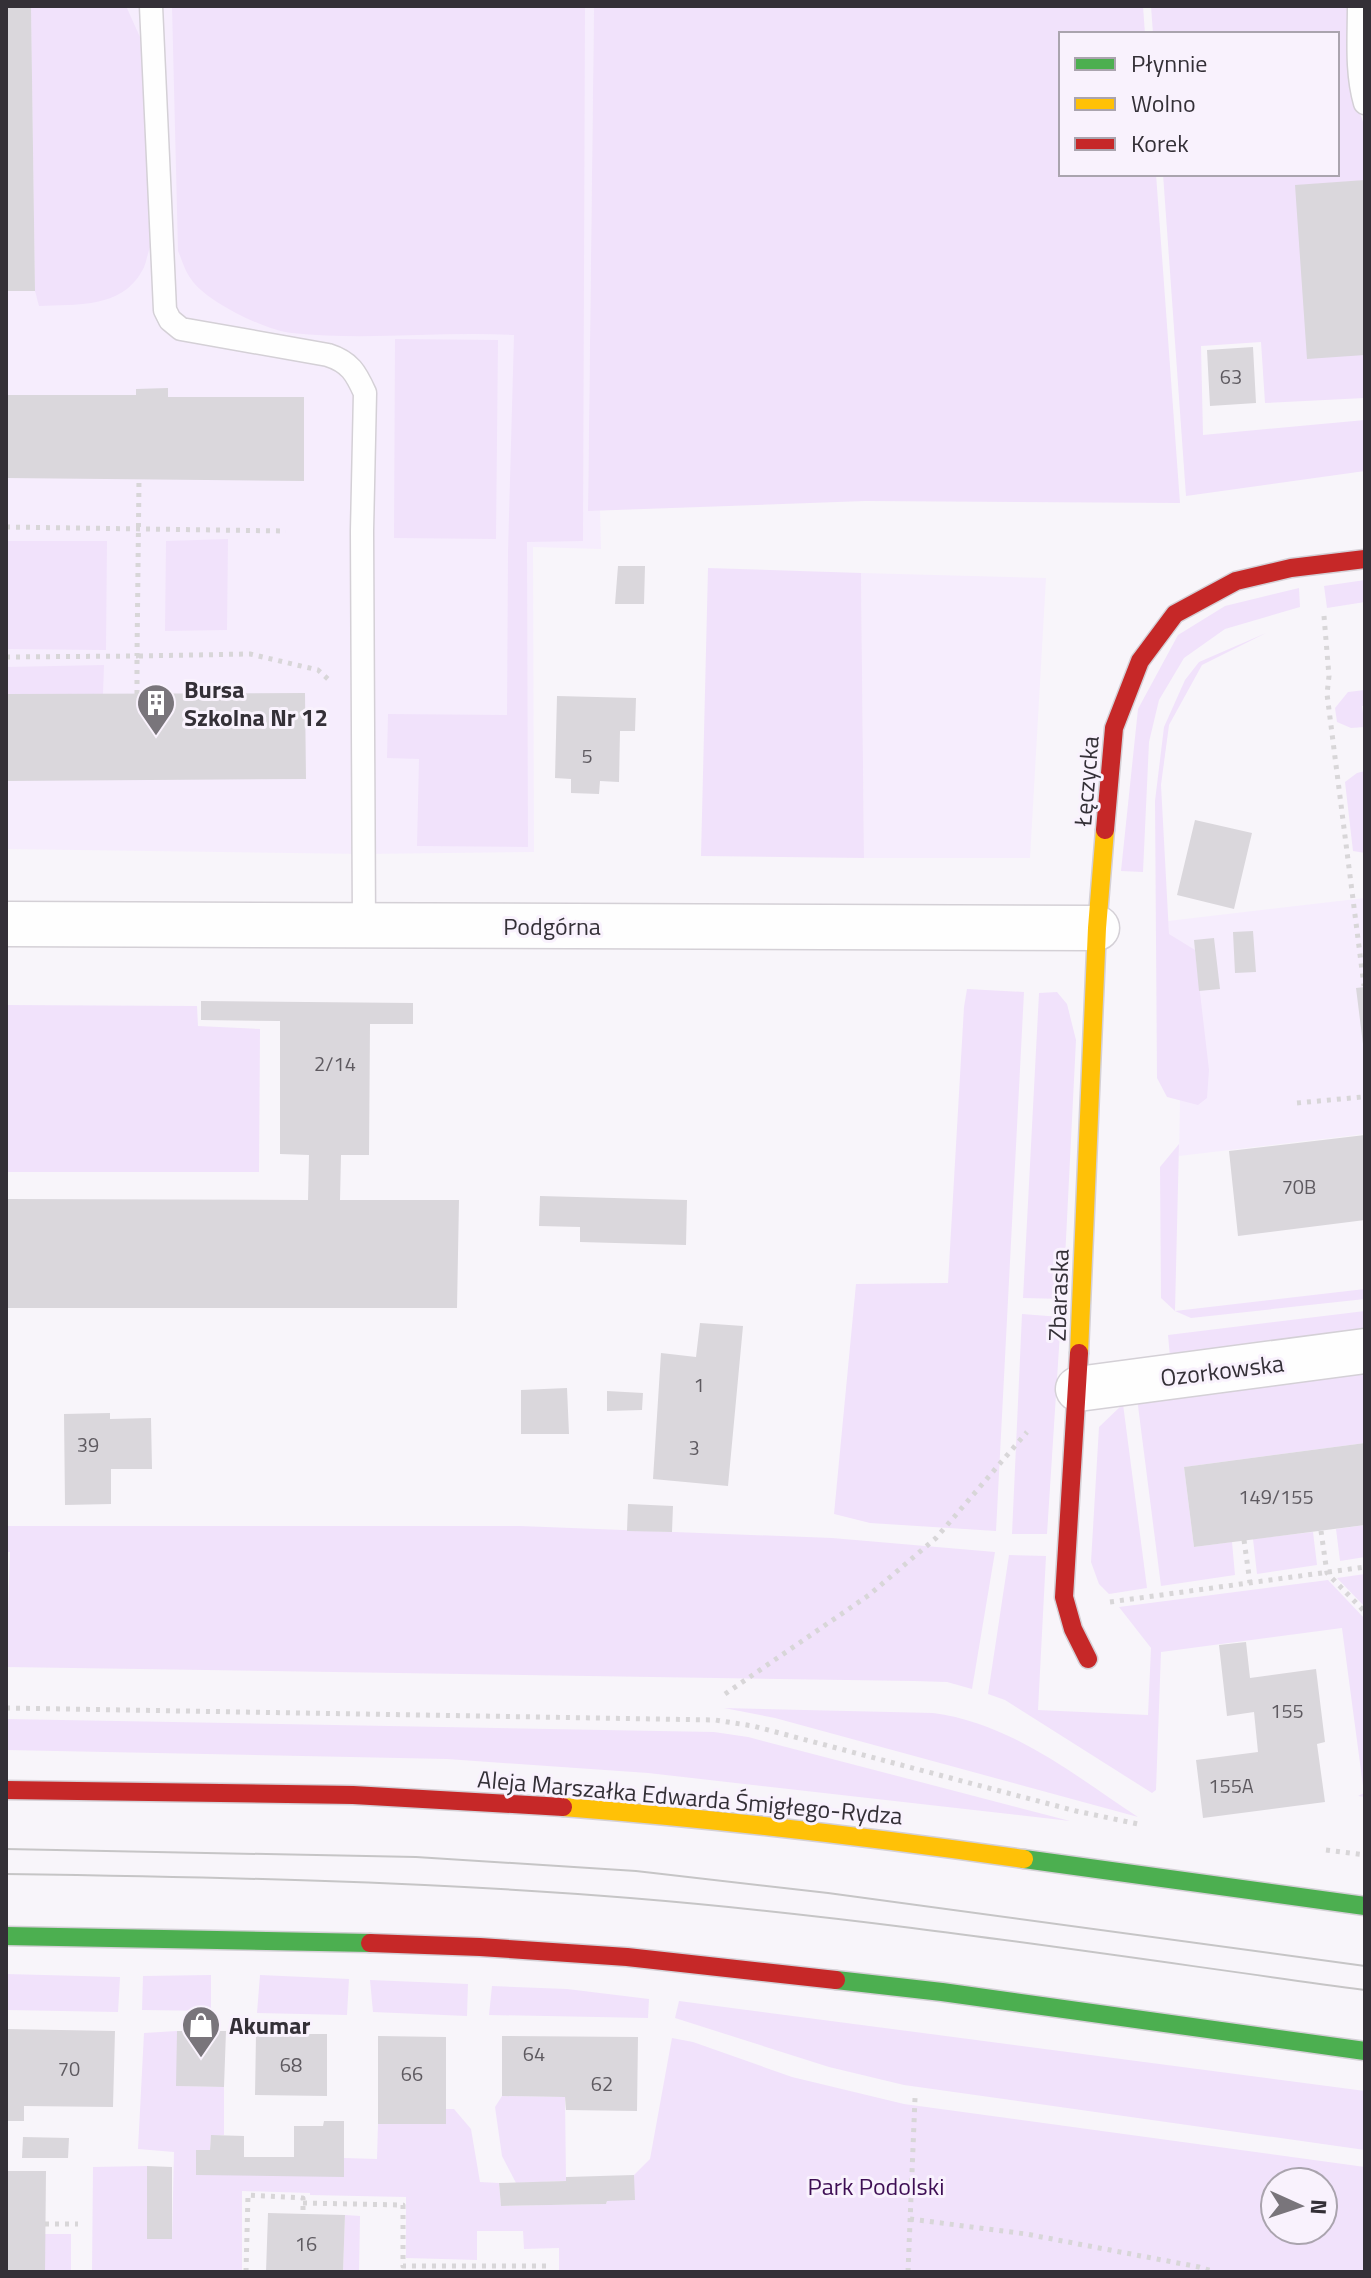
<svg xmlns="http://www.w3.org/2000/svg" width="1371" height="2278" viewBox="0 0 1371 2278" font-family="'Titillium Web',sans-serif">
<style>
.built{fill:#f6edfd}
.green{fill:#f1e2fb;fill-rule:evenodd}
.building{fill:#dad7dc}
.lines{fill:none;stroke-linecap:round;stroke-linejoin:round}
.lane-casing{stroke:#d4d0d6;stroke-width:25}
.street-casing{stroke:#d4d0d6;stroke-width:47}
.fast-casing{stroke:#d4d0d6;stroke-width:21}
.slow-casing{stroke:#d4d0d6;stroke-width:21}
.jam-casing{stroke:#d4d0d6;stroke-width:21}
.path{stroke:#d8d6d8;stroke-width:5;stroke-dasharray:4 6;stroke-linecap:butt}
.lane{stroke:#fefefe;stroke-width:22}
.street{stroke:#fefefe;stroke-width:44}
.fast{stroke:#4caf50;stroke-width:18}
.slow{stroke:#ffc107;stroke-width:18}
.jam{stroke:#c62828;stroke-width:18}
.tram{stroke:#c6c5c6;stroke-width:2}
.labels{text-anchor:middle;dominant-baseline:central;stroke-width:6;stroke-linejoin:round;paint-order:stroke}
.number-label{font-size:20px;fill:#5e5a60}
.poi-label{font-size:24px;font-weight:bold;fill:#343037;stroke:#f9f2fd;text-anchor:start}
.street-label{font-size:24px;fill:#343037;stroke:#f9f2fd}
.park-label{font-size:24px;fill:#3e0f54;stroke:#f9f2fd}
</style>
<rect width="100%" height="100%" fill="#f8f5fa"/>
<path class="built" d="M6,6H594L588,510H600L601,549L533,547L534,852L364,854L6,849Z
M861,573L1046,578L1030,858H864Z
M1365,898V1134L1179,1156L1180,1101L1168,921Z"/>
<path class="green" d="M31,6H126L144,46L150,247C147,255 146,265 142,271C121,309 76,304 39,306L35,291Z
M172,6H585L583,541L527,542L528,847L417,846L419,759L387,758L388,714L507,715L508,552L514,335C441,331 366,341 292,333C266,331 205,301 191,279C185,271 182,260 178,251Z
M594,6H1143L1145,34H1061V174H1156L1180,503L865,501L588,511Z
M1151,6H1351L1355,98L1365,128V398L1265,403L1261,342L1201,346L1203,435L1365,420V471L1186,496L1163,174H1337V34H1153Z
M395,339L498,340L496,539L394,538Z
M228,539L227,630L165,631L166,541Z
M6,541H107L106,650L6,649Z
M708,568L861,573L864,858L701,856Z
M1365,580V602L1327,608L1324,586Z
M1299,588L1300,607L1225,629L1184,658L1159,700L1149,742L1143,872L1121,871L1138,709L1178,635L1225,606Z
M1266,633L1202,665L1169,725L1161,785L1169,934L1195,950L1209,1070L1207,1098L1198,1105L1167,1097L1157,1078L1155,801L1164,727L1185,680L1199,662Z
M104,665L103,694H6V667Z
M1365,690V706H1362L1365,727L1351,728L1337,722L1335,708L1348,692Z
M1365,771V853L1353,851L1345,782L1357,773Z
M967,989L1024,992L996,1531L870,1523L834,1514L856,1284L948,1283L964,1007Z
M1057,992L1067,1004L1076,1040L1063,1299L1023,1298L1039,993Z
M6,1005L197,1006L198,1026L260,1029L259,1172H6Z
M1179,1144L1175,1311L1365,1289V1299L1191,1318L1175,1311L1161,1298L1160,1167Z
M1365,1311V1332L1170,1357L1168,1335Z
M1022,1314L1061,1317L1047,1534H1012Z
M1365,1369V1443L1184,1467L1194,1547L1232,1542L1235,1575L1161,1586L1137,1398Z
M1123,1404L1147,1588L1109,1594L1099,1584L1091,1562L1099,1427Z
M1365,1525V1557L1340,1561L1336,1529Z
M6,1526H520L832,1538L995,1552L972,1689L947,1682L914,1681L6,1667L10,1552H6Z
M1313,1532L1317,1565L1257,1574L1253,1539Z
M1009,1555L1046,1556L1038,1710L1148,1715L1151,1648L1119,1607L1328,1580L1365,1619V1797L1358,1796L1364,1793L1342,1628L1161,1652L1156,1790L1152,1793L1005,1700L988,1694Z
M1365,1574V1607L1337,1578Z
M724,1708L933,1713C1011,1723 1074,1775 1138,1817L775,1718Z
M6,1719L714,1732L748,1737L1070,1821L648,1773L447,1759L6,1750Z
M6,1974L120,1977L118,2012L6,2010Z
M211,1975V2011L142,2010L143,1976Z
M260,1975L349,1979L347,2015L257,2013Z
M370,1980L468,1984L467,2016L373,2012Z
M492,1986L567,1989L649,1999L648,2018L489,2015Z
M679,2001L1365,2091V2150L904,2085L829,2067L675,2018Z
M177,2031V2086L224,2087V2135L211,2136L210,2150L196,2174L344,2158L377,2159L378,2124H445L446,2109H454L471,2129L480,2182L499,2183L501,2206L606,2204L607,2201L634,2187V2175L650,2159L672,2038L693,2042L792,2077L904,2104L1365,2167V2272H559V2248L524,2249L523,2231H477V2260L406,2258V2197L310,2195V2193L242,2191V2272H92L93,2167L147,2166V2238L172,2239L174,2152L138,2149L144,2033ZM1275,2182H1323V2230H1275Z
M502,2096L565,2097L566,2181L516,2183L502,2156L495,2107Z
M345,2215L360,2216L359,2272H343Z
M45,2234H71V2272H45Z"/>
<path class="building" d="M6,6H31L35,291H6Z
M1365,180V355L1307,359L1295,185Z
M1253,347L1256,403L1210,406L1207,350Z
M168,388V397H304V481L6,478V395H136V389Z
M618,566H645L644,604H615Z
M305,693L306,779L6,781V694Z
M557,696L636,698L635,731H620L619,782L600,781L599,794L571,793V779L555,778Z
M1195,820L1252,833L1234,909L1177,895Z
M1253,931L1256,972L1235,973L1233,932Z
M1214,938L1220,989L1199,991L1194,940Z
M1365,987V1043L1363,1044L1356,988Z
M201,1001L413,1003V1024H370L369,1155H341L340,1200H459L457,1308H6V1199L308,1200L309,1155L280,1154V1021L201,1020Z
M1365,1135V1220L1238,1236L1229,1151Z
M540,1196L687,1200L686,1245L580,1242V1227L539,1226Z
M700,1323L743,1326L728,1486L653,1479L661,1353L696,1357Z
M567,1388L569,1434H521V1390Z
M607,1391L643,1393L642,1410L607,1411Z
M110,1413V1419L151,1418L152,1469H111V1504L65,1505L64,1414Z
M1365,1443V1525L1194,1547L1184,1467Z
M628,1504L673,1506L672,1532L627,1531Z
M1246,1642L1250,1678L1316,1669L1325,1742L1317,1744L1325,1802L1203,1818L1196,1760L1258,1752L1254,1712L1227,1716L1219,1645Z
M6,2029L115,2031L113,2107L24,2106V2121H6Z
M177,2031H226L224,2087L176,2086Z
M256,2034H327V2096L255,2095Z
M378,2036L446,2037V2124H378Z
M502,2036L638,2037L637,2111L566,2110L565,2097L502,2096Z
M324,2121H344V2177L196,2175V2150H210L211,2135L244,2136V2157H294V2126H323Z
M23,2137L69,2138L68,2158H22Z
M147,2166L172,2167V2239H147Z
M6,2171H46L45,2272H6Z
M634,2175L635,2200L607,2201L606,2204L501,2206L499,2183L566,2181V2177Z
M268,2213L345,2215L343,2272H266Z"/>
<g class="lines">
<defs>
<path id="lane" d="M151,6L165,310L170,320L181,329L328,355C350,362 356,373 365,393L362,531L364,925
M1359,6C1359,38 1356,72 1365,103"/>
<path id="street" d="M6,924L1097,928
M1078,1389L1365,1351"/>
<path id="fast" d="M1024,1859L1365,1906
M6,1936L370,1943
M836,1980L942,1992L1365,2051"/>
<path id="slow" d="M1079,1353L1097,928L1105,830
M563,1807C717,1819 871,1837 1024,1859"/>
<path id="jam" d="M1105,830L1114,728L1140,661L1175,614L1236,581L1291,568L1365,559
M1079,1353L1064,1597L1073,1629L1088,1659
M6,1790L353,1795L563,1807
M370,1943L480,1947L627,1957L836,1980"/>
</defs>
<use href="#lane" class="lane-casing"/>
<use href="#street" class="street-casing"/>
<use href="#fast" class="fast-casing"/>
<use href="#slow" class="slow-casing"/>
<use href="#jam" class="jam-casing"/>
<path class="path" d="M6,527L286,531
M1324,616L1329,676L1327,694L1364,986
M6,657L137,656L139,479
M137,694V656L250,654L318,670L328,679
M1297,1103L1362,1097
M1321,1531L1327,1573L1365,1612
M1244,1540L1250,1583
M1110,1602L1365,1567
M725,1694L869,1595L936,1538L1027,1432
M6,1708L715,1720L753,1726L1076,1811L1138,1824
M1326,1850L1365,1855
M303,2203L403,2205V2266H551
M910,2219L1026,2234L1199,2267L1215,2272
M45,2224H78
M246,2272L248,2195L303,2198V2214
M908,2272L915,2098"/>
<use href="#lane" class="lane"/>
<use href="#street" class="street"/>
<use href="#fast" class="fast"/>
<use href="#slow" class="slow"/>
<use href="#jam" class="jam"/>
<path class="tram" d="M6,1849L416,1857L636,1871L828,1893L1365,1966
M6,1874C214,1877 422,1881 630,1898C876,1918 1121,1957 1365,1990"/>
</g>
<defs>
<symbol id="building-pin" viewBox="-11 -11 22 30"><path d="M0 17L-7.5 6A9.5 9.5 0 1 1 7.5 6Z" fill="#79757b" stroke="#f9f2fd"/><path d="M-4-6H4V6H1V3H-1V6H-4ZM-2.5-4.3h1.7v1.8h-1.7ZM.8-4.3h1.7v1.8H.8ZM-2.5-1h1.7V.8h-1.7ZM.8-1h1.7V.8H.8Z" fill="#fff"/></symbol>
<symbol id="shop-pin" viewBox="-11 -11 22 30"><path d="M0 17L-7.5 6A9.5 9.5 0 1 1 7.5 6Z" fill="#79757b" stroke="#f9f2fd"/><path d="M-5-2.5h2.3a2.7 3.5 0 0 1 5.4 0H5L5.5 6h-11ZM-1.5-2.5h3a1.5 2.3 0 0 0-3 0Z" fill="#fff"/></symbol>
</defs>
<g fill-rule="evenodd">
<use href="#building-pin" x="134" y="681" width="44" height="60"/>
<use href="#shop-pin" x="179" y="2003" width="44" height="60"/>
</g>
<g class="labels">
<g class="number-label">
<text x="1231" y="376">63</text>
<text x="587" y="755">5</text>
<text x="335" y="1063">2/14</text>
<text x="1299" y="1186">70B</text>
<text x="699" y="1384">1</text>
<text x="88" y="1444">39</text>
<text x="694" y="1447">3</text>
<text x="1276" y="1496">149/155</text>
<text x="1287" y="1710">155</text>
<text x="1231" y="1785">155A</text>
<text x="534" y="2053">64</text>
<text x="291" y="2064">68</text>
<text x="69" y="2068">70</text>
<text x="412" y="2073">66</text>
<text x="602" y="2083">62</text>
<text x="306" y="2243">16</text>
</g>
<g class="poi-label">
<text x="184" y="689">Bursa<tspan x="184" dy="28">Szkolna Nr 12</tspan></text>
<text x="229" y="2025">Akumar</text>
</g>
<g class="street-label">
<text transform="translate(1086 781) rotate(-85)">Łęczycka</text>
<text x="552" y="926">Podgórna</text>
<text transform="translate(1058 1295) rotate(-88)">Zbaraska</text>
<text transform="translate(1222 1370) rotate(-7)">Ozorkowska</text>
<text transform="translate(690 1797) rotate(5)">Aleja Marszałka Edwarda Śmigłego-Rydza</text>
</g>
<g class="park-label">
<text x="876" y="2186">Park Podolski</text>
</g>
</g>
<rect width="1371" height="2278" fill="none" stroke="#343037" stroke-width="16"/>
<rect x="1059" y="32" width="280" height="144" fill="#f9f2fd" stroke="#aaa4ae" stroke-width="2"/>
<rect x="1075" y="58" width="40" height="12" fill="#4caf50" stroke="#aaa4ae" stroke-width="2"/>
<text x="1131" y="72" font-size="24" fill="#343037">Płynnie</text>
<rect x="1075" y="98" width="40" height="12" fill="#ffc107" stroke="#aaa4ae" stroke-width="2"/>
<text x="1131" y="112" font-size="24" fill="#343037">Wolno</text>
<rect x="1075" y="138" width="40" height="12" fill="#c62828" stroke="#aaa4ae" stroke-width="2"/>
<text x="1131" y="152" font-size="24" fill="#343037">Korek</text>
<g transform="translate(1299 2206) rotate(93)"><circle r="38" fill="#f9f2fd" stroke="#aaa4ae" stroke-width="2"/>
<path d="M0-6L14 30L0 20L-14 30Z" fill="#79757b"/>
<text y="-12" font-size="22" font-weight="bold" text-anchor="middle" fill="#343037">N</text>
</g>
</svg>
